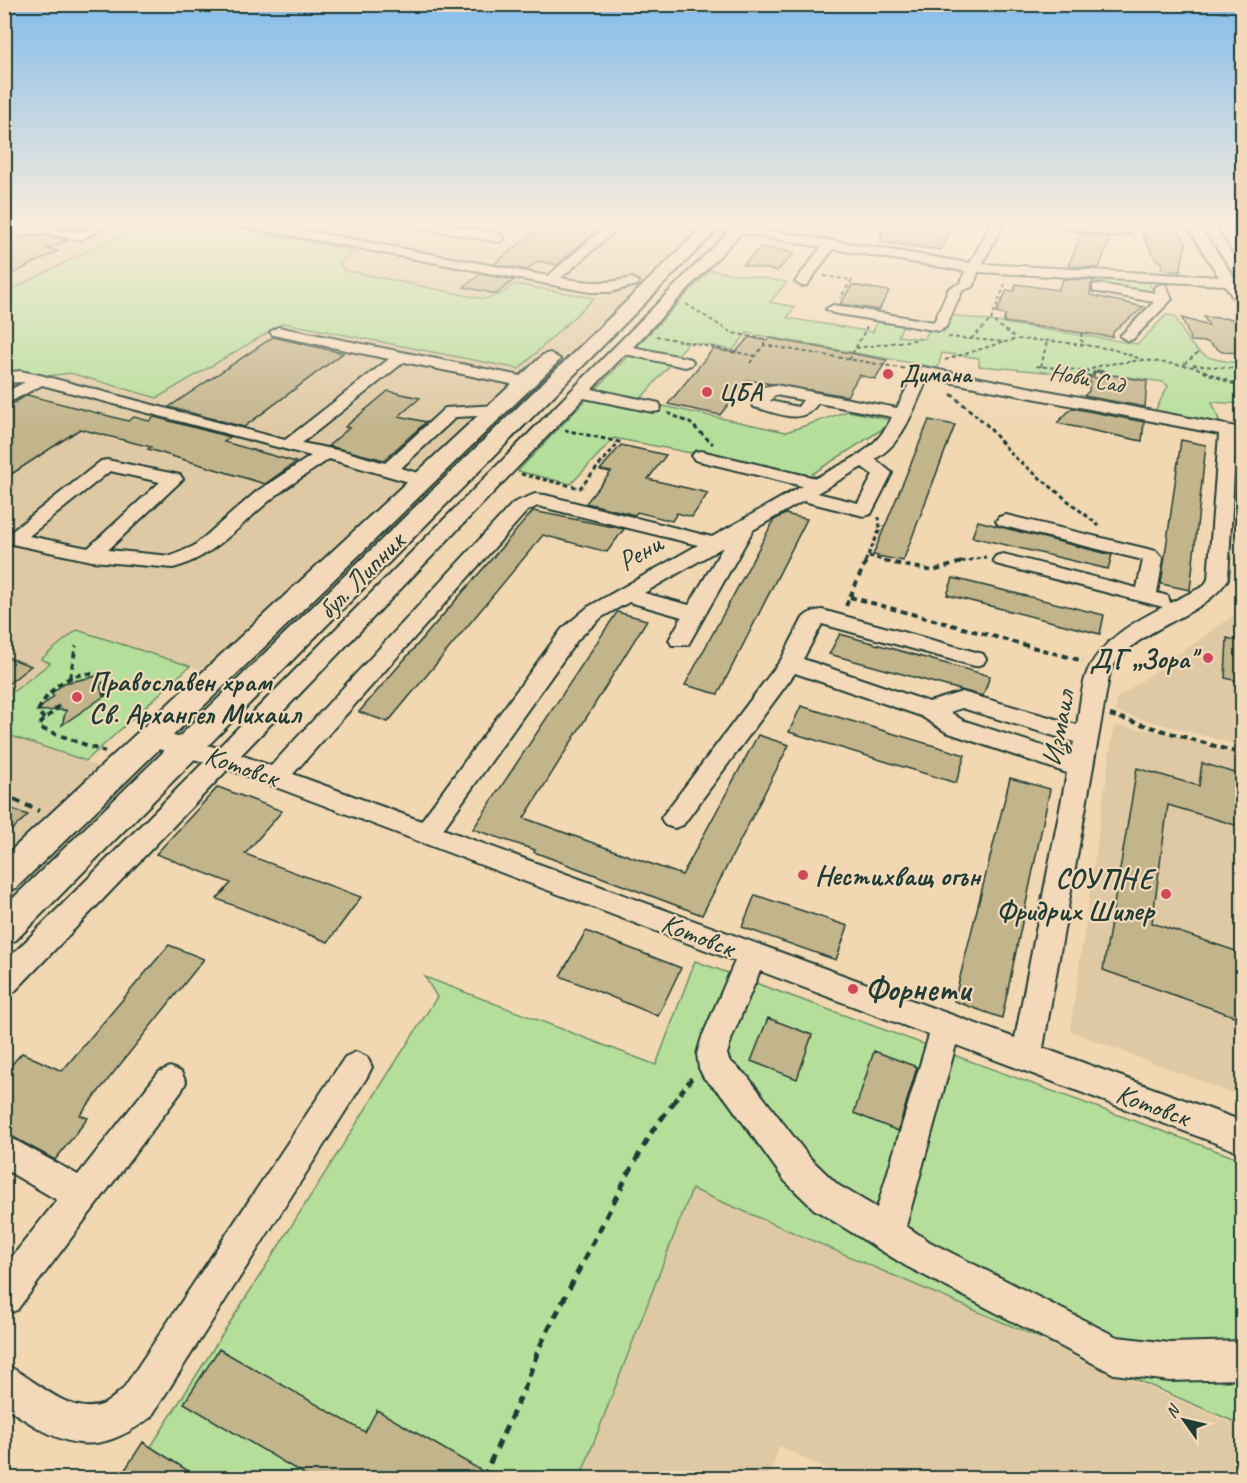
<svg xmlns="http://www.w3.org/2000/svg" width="1247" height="1483" viewBox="0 0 1247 1483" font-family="Caveat,sans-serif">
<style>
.built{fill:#dfc9a4}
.green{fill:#b5de9b;stroke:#6a8e68;stroke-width:1.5}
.building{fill:#c2b48b;stroke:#1f3d34;stroke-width:1.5}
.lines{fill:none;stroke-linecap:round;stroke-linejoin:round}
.minor-casing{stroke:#1f3d34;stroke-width:4}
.major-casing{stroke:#1f3d34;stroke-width:4}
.path-far4{stroke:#1f3d34;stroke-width:2;stroke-dasharray:4 3;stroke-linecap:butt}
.path-far3{stroke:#1f3d34;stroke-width:3;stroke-dasharray:4.5 3;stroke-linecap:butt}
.path-far2{stroke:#1f3d34;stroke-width:4;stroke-dasharray:6 4.5;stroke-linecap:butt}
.path-far1{stroke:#1f3d34;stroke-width:4.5;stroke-dasharray:7 5;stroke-linecap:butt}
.path{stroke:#1f3d34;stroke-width:5;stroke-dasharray:9 7;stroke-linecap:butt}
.minor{fill:#f3d9ba;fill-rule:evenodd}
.major{fill:#f3d9ba;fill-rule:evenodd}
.poi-dot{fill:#d1495b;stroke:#f3d9ba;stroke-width:2}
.labels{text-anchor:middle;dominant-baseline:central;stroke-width:4.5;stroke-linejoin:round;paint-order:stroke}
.far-poi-label{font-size:24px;font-weight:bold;fill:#1f3d34;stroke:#f3d9ba;text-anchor:start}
.far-street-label{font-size:24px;fill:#1f3d34;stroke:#f3d9ba}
.street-label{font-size:28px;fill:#1f3d34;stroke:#f3d9ba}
.poi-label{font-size:28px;font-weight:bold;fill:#1f3d34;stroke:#f3d9ba;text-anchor:end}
.near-poi-label{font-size:33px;font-weight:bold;fill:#1f3d34;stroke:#f3d9ba;text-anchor:start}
</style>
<rect width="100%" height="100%" fill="#f1d7b2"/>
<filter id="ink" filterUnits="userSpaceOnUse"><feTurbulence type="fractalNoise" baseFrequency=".0167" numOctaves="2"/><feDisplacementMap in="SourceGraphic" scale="12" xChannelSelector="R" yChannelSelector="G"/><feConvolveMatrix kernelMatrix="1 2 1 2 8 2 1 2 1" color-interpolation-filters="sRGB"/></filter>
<g filter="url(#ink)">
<path class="built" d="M4,221H707L237,681L77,630L41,658L50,663L5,699Z
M1234,615L1242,617V746L1116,712V699Z
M1114,725L1176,735L1242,756V1097L1070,1031Z
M5,734L132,778L5,903Z
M691,1188L1242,1428V1478H846L779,1446L769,1478H574Z"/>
<path class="green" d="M147,221H204L356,251L339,263L344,270L484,299L501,294L515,284L594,298L519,369L284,323L157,398L70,373L48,376L27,388L5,384V293Z
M710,270L787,282L770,302L795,307L787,318L873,332L878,319L904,323L898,336L924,339L929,330L944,332L951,315L1138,344L1166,315L1175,316C1192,353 1201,360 1242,363V404L1212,402L1221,425L1155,411L1168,386L1163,382L1094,372L1093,377L1088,376L1087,385L1063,380L1058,373L979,366V358L942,353L938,368L747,333L733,350L689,342L639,401L786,432L848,411L895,421L809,476L614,438L571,484L518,471Z
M1065,279L1149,282L1154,294Z
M77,630L190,666L86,761L5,734L4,699L50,663L41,659Z
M695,961L1242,1160V1425L692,1189L580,1478H131L437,997L425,977L656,1065Z"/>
<path class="building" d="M68,221H73L89,224L74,230L55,227Z
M549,221H609L557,265L538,261L527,270L494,264Z
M882,221H955L941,250L881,242Z
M1135,221H1174L1186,243L1180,272L1161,269L1163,263L1155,258Z
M1082,233L1110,238L1099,268L1068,266Z
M44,235L67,240L47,249L58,251L4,278V246L26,237Z
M761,247L795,253L777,271L743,265Z
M481,274L514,280L496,294L464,287Z
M1063,279L1095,280L1091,285L1090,295L1144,307L1114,331L1112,337L1004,322L1005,315L996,313L1007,290L1014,291L1016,284L1058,290Z
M852,285L889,291L879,310L840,304Z
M1204,317L1235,319L1242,330V353L1222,352L1207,342L1191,341L1182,318L1209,326Z
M273,337L343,353L244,427L169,407Z
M749,337L767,341L769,338L887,360L875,379L859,375L847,396L747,380L720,415L668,404L713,349L735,353Z
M1100,373L1147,381L1145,407L1084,396L1089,391L1090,377L1103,379Z
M388,391L420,398L399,416L426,422L384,460L328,446L349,428L345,427Z
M27,395L128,421L134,417L149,421L154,417L230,437L224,442L296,462L265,484L148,449L151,447L80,429L4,479V409Z
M1072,408L1144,422L1142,441L1057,423Z
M929,420L955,425L903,561L873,555Z
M1181,440L1206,445L1190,590L1161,584Z
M621,445L666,455L648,479L708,493L692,517L677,513L672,521L637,512L635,515L586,503L611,472L600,470Z
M533,511L624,529L607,552L543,535L388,722L359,712Z
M785,514L807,519L718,694L685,685L774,520Z
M978,521L1112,555L1108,569L972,537Z
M953,578L1104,615L1100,634L947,595Z
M617,612L647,620L524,818L682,875L758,735L789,745L702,915L534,852L535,850L473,829Z
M840,634L990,676L983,696L829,654Z
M1227,638L1242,642V682L1225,678Z
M4,656L31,666L4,687Z
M98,676L103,697L62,725L66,710L37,711L54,696L51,694L64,683Z
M801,706L965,755L956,783L789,732Z
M1202,763L1242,775V827L1168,805L1152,923L1242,953V1019L1103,970L1137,768L1199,786Z
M1010,778L1050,789L1002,1018L954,1001Z
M218,787L282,811L245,854L361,897L328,942L217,899L231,883L156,854Z
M4,806L28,815L4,837Z
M755,895L848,926L836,960L742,927Z
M586,931L681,968L658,1016L560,976Z
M169,945L204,959L80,1115L88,1118L55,1160L4,1132V1073L22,1053L62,1071Z
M768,1018L812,1035L797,1079L751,1061Z
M874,1051L917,1067L898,1131L854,1113Z
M219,1349L365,1432L377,1410L496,1479H312L184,1403Z
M143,1442L201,1479H119Z"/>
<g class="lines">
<defs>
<path id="minor" d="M91,221L112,223L81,240L44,233L11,236L5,232C23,215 64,236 81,231C85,230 90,226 94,224Z
M229,221H255L548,276L612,221H626L561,278C587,283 606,284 632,278L639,282L637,285L610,292H590L235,225Z
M400,221H427L499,234L505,238L499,242L406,225Z
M664,221H724L736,224L739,221H752L748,227L970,263L993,221H1005L982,264L1219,277L1184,221H1196L1234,277L1242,278V286H1239L1242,291V305L1237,304L1225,285L978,272L974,286L962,291L946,327L939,331L833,313L826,309L833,305L934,322L949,288L961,283L965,271L833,249L807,285L802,286L795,282L821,247L741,233L633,347L691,359L693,362L691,365L685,367L625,354L592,389L659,403L661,407L659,411L653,412L584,398L241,755L271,766L513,503L535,494L545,495L712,537L802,486L695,460L692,456L695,452L701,451L816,478C849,460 875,452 892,417L818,403C801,427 779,413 754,407L752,403L763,387L775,385L897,408L915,372L923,367L1242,428V438L1236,437L1228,579C1202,620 1140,623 1110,671L1043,1048L1242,1121V1153L956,1045L906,1226L930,1242L1117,1337L1170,1343L1242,1341V1379L1170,1381L1114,1374L906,1266L814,1209L785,1181L726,1099L704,1078L699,1068L697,1054L702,1037L735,961L228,769L14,992L4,996V963L204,762L144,745L140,739L144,733L152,730L218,748L729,231L670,225ZM928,378L1219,434L1208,579L1204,586L1170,603L1168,596L1157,593L1163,559L1156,551L1006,515L999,517L996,521L999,525L1143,560L1137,588L1003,554L996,556L993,560L996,564L1163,607C1134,622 1103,639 1088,670C1081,686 1080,708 1077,725L962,692L929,702L803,659L822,624L975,666L983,664L986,659L983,654L822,610C814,611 809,612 803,618L781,660L661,818L665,825L674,828L683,825L795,673L921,716L946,732L1067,773L1015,1038L443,829L578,639L602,617L629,602L682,617L669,640L672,645H688L753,530L803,501L864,516L871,514L892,473L875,459C904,443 914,407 928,378ZM775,395L803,400L798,407L770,401ZM862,467L873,475L858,503L817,493ZM538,506L698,545L588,607L562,629L421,821L293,774L527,511ZM723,547L689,605L644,593ZM962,708L1074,742L1071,755L962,720L950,712ZM760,971L929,1035L877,1208L838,1185L809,1157L748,1077L729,1060L727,1054L732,1037Z
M1040,221H1069L1114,228L1119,227L1121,221H1133L1130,233L1114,236L1046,225Z
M1214,221H1226L1242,246V259L1237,258Z
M1098,284L1156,293L1154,288L1161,284L1166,285L1172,299L1133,339L1128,341L1120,336L1154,302L1093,291V285Z
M278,327L526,377L534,382L526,387L404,362L302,443L347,452L385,463L445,408L497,405L505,410L497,415L456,417L401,468L428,476L431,480L428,484H416L329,459C309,473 287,486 268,502C238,527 212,558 173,568L92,561L7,543L4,539L7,535L101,461L107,460L180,475L183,479L108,550L171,556L194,546L256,492L311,456L42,385L4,405V393L25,382L4,383V373L20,371L40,375L285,440L389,359L273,335L270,332ZM110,471L160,482L88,548L29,536Z
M356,1052L367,1057L372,1067L367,1077L151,1417C91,1462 60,1444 4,1406V1364C33,1376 70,1419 104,1404C111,1400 117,1394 123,1389L345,1057Z
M170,1067L181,1072L186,1082L181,1092L17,1310L4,1315V1267L57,1200L4,1169V1134L78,1175L159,1072Z"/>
<path id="major" d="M709,221H726L16,940L4,945V907Z
M550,353L560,359L557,363L16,888L4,891V857L543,355Z"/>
</defs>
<use href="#minor" class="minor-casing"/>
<use href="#major" class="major-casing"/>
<path class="path-far4" d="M634,225L659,230
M824,276L852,280L840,298
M1005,284L991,320L1016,338
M686,304L732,333L764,339V345
M1082,333L1080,339L1086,345
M656,336L755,356
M948,337L1006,342L1016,339L1053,341L1112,349L1144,360L1194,367L1207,372
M971,339L991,320
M856,348L920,339
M849,360L867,327
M945,360L1004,342
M750,363L764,345L907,369
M1184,364L1199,352
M1193,365L1242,369
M1036,366L1087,371L1102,365L1143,360
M1041,367L1047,341
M1094,372L1104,371"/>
<path class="path-far3" d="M1084,371H1088
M1203,371L1242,387
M1087,385L1088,376L1093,377L1094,371H1104
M951,394L986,424L1013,456L1099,526
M668,413L690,423L713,444
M521,474L580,488L619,442L565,430
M869,556L889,562
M865,562L880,529L879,517
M961,562L986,557"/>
<path class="path-far2" d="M884,561L933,571L965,561
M850,597L1083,661
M846,606L866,561
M70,678L76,646
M59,706L41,723L40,728L105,752
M1110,715L1242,754
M44,719L38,711C50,687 72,669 100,675L107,690L104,696H101
M4,795L18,801"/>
<path class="path-far1" d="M15,800L39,811
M673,1103L694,1075"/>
<path class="path" d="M483,1478L525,1387L539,1348L627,1176L653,1130L674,1102"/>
<use href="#minor" class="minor"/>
<use href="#major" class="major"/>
</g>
</g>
<linearGradient id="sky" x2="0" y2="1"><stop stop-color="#85bceb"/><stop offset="0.52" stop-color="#f9eddc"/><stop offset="1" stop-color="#f9eddc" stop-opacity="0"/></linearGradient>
<rect width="1247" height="429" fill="url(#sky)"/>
<g class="poi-dot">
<circle cx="888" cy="374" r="6"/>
<circle cx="707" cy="392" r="6"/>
<circle cx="1208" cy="658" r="6"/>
<circle cx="77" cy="697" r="6"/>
<circle cx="803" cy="875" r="6"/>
<circle cx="1166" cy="894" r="6"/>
<circle cx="853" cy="989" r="6"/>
</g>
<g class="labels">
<g class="far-poi-label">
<text x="900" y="374">Димана</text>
<text x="719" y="392">ЦБА</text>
</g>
<g class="far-street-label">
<text transform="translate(1087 378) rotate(11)">Нови Сад</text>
</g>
<g class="street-label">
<text transform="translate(640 552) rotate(-30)">Рени</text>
<text transform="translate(361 575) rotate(-45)">бул. Липник</text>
<text transform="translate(1058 728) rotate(-79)">Измаил</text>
<text transform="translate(242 766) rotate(19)">Котовск</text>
<text transform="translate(698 935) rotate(21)">Котовск</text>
<text transform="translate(1153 1105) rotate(20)">Котовск</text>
</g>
<g class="poi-label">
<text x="1196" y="658">ДГ „Зора"</text>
<text x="89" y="681" text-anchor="start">Православен храм<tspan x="89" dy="32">Св. Архангел Михаил</tspan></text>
<text x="815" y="875" text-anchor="start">Нестихващ огън</text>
<text x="1154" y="878">СОУПНЕ<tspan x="1154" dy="32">Фридрих Шилер</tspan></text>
</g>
<g class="near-poi-label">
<text x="865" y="989">Форнети</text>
</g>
</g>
<rect width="1247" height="1483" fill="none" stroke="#f3d9ba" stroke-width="24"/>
<rect x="12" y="12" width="1223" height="1459" fill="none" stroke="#1f3d34" stroke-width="2" filter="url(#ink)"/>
<g transform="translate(1184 1420) rotate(304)" stroke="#f3d9ba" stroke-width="4.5" paint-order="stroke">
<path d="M0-4.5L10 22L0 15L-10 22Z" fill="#1f3d34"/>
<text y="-9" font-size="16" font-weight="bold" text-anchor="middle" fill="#1f3d34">N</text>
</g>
</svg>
